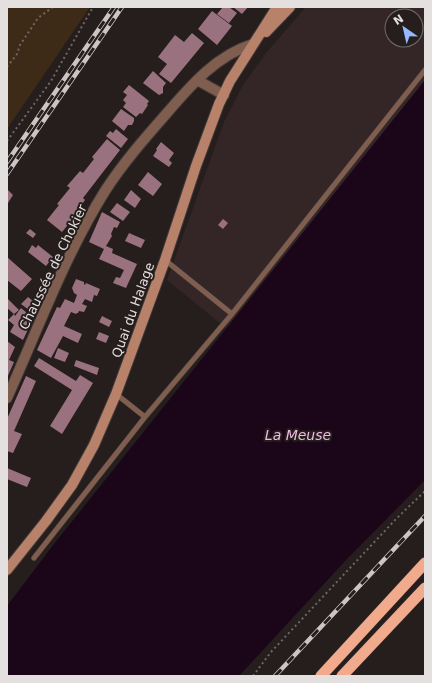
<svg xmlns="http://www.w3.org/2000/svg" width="432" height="683" viewBox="0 0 432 683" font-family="'DejaVu Sans',sans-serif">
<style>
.built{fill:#342626;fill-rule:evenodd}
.green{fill:#3d2a17}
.water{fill:#1b0518}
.building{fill:#9a727f}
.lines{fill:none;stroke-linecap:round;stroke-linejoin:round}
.service-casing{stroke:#403938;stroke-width:6}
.minor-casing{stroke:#403938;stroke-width:12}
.secondary-casing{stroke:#403938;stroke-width:12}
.trunk-casing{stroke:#403938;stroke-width:12}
.path{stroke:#6d6766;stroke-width:2;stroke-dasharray:2 3;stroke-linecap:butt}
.service{stroke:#805e4f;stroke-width:5}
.minor{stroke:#805e4f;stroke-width:10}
.secondary{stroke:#b88169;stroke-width:10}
.trunk{stroke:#f1aa8c;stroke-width:11}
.rail-casing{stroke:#cbc6c6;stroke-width:4.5}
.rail{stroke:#251e1d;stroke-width:3;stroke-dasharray:9;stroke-linecap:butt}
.labels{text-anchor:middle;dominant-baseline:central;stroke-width:4;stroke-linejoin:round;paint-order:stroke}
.street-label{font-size:13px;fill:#e5e0e0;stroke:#251e1d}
.water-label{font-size:14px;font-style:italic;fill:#efb9e3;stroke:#251e1d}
</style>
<rect width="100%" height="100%" fill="#251e1d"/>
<path class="built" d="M306,7H425V81L226,328L167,280L224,122L243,85L266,53ZM392,16H416V40H392Z"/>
<path class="green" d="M7,7H90L7,129Z"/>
<path class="water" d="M425,80V480L346,560L239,676H7V606L54,544Z"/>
<path class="building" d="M223,7H229L237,13L229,23L217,14Z
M233,7H248L242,14Z
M212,11L232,26L217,45L198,29Z
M192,33L204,43L171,83L159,74L167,64L158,57L175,35L184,42Z
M153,71L166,83L163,87V93L159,95L143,83Z
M129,85L149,101L147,104L148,105L142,114L140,113L136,117L123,107L126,103L123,100L127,95L123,92Z
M121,109L134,118V121L132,125H128L124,131L112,121Z
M116,129L128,139L121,148L106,136L110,131L113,133Z
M107,139L120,150L83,198L85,200L73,216H75L62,232L47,220L59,205L57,204L70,188L67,186L80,171L83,173L94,159L92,157Z
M161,142L174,153L169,160L172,163L169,167L153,156L157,150L156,149Z
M148,172L162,184L153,196L138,185Z
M7,189L13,195L8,203L7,201Z
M131,190L141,199L135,208L124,200Z
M117,203L130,212L123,221L110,212Z
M102,212L120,222L117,228L114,227L111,234L112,236L106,246L113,249L112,253L137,264L126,288L113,283L116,277L120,278L124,270L99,259L104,249L89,242Z
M223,219L228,223L223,229L218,225Z
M30,229L36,234L33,238L26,233Z
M129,233L145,240L141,248L125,241Z
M32,245L36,248L38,245L53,257L46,266L28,252Z
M7,257L32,279L21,291L7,280Z
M76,279L84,282V284L85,285L86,283L100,289L97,296L94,295L92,302L85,299L82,304L87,306L84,312L79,311L78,313H77L76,314L71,312L64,326L82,334L78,343L63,336L51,358L37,350L57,307L60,308L65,299L74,303L77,295L74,293L72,288Z
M28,297L39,306L23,340L10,332L14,325L8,320L14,314L15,316L21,308L27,313L29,311L33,313L21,304Z
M7,298L19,310L14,314L7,308Z
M102,316L112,321L109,327L99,322Z
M99,332L109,336L106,343L96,339Z
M7,341L15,347L9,360L14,362L7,378Z
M58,348L69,353L65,362L54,358Z
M39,358L76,381L80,375L93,383L62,434L50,426L72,390L34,366Z
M76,360L99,368L97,375L74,366Z
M26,376L36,381L14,431L22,434L13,453L7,451V419Z
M7,468L31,478L27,487L7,479Z"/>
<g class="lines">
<defs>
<path id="service" d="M165,260L232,314L425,70
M116,394L145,417
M34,558L145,417L232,314"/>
<path id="minor" d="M197,80L224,95
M7,398C38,329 65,255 105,191C123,163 145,138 167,113C191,85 217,55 253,44"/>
<path id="secondary" d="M266,32L290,7
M7,570L46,521L72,485L94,445L116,394L165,260L196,166L219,104L230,81L277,7"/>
<path id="trunk" d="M321,676L425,563
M342,676L425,588"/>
</defs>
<use href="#service" class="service-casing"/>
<use href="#minor" class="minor-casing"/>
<use href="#secondary" class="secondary-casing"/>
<use href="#trunk" class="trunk-casing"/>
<path class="path" d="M7,67L17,54L20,45L38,18L53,7
M7,141L51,81L93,7
M253,676L271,652L396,519L425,491"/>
<use href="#service" class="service"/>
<use href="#minor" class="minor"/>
<use href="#secondary" class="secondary"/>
<use href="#trunk" class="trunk"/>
<defs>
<path id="rail" d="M7,162L114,7
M7,174L122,7
M275,676L425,516"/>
</defs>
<use href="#rail" class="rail-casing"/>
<use href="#rail" class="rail"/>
</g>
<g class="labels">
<g class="street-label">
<text transform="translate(53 267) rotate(-64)">Chaussée de Chokier</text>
<text transform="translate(133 310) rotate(-70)">Quai du Halage</text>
</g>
<g class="water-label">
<text x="298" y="435">La Meuse</text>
</g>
</g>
<rect width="432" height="683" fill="none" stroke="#e5e0e0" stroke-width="16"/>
<g transform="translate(404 28) rotate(326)"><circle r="19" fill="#251e1d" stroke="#726c6b"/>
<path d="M0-3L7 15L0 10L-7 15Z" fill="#94b7fd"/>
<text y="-6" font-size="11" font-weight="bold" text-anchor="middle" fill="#e5e0e0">N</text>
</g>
</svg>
